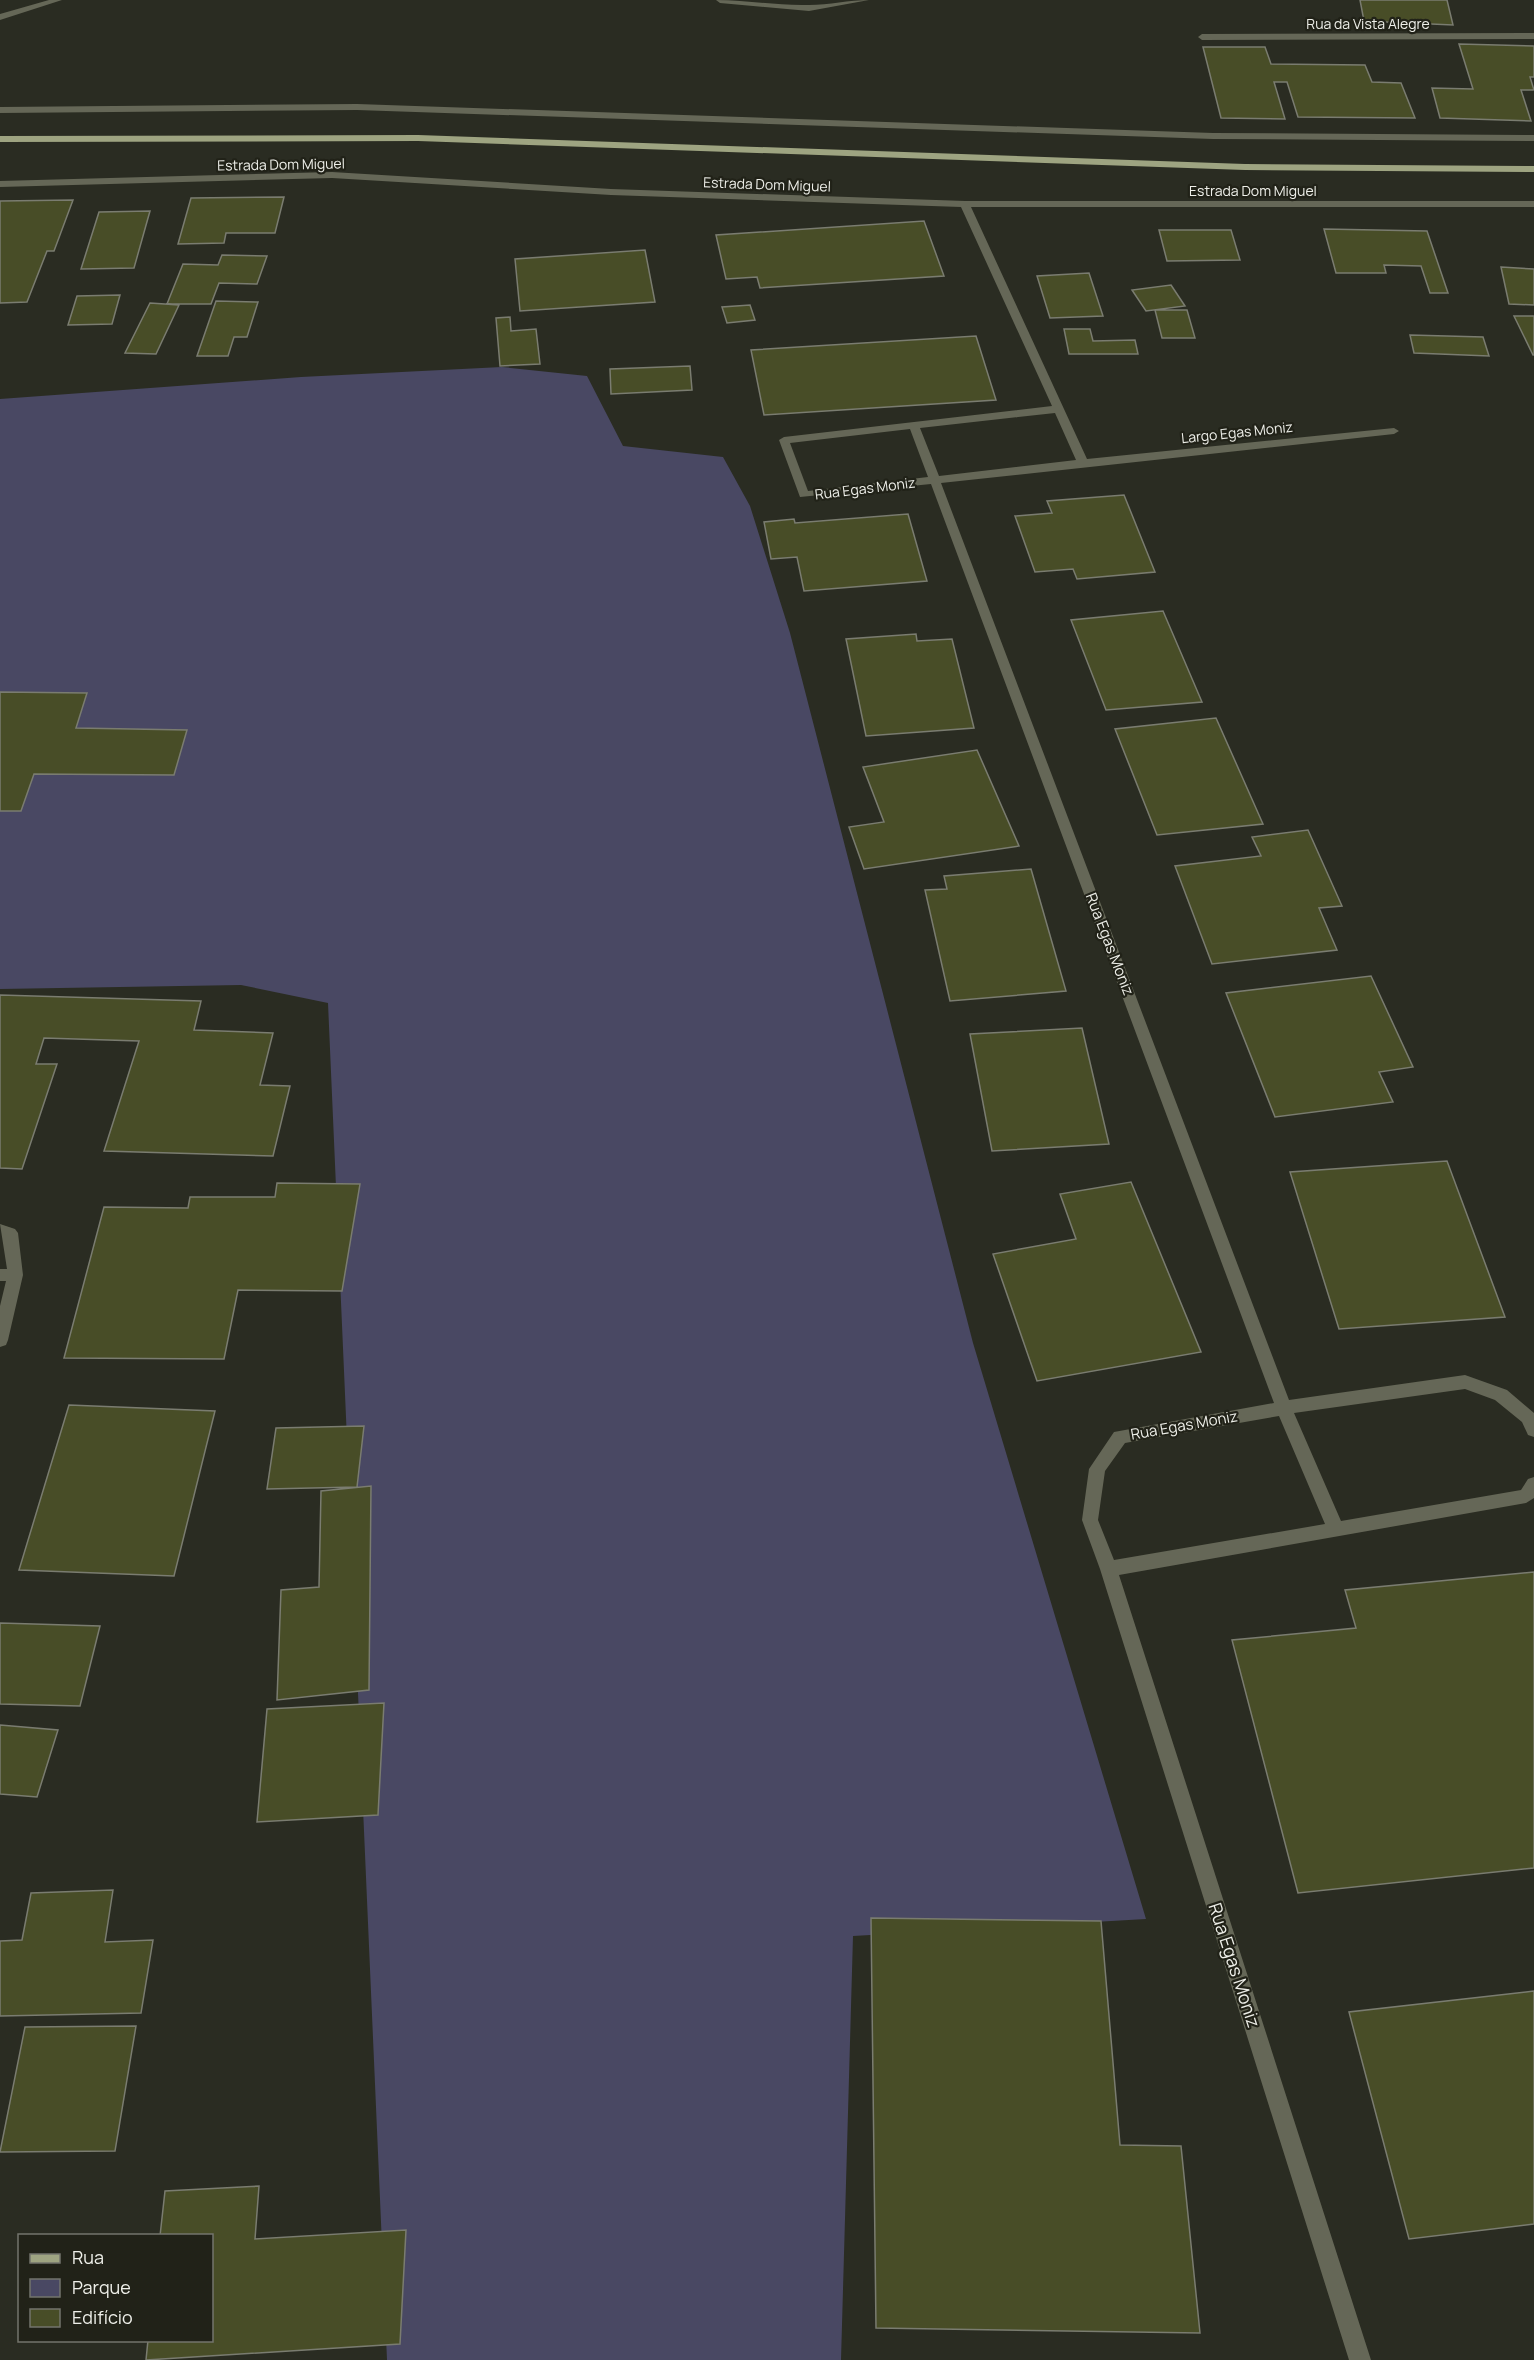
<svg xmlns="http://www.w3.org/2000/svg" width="1534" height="2360" viewBox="0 0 1534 2360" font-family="Manrope,sans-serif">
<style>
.green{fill:#494863}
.building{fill:#484d27;stroke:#7a7c70;stroke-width:1.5}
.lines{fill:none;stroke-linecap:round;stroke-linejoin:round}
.street{fill:#656757;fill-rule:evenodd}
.primary{fill:#9ea481;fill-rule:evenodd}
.labels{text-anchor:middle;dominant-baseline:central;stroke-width:4.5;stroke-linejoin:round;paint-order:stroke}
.far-street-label{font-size:14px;fill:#eeefe9;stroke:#212218}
.street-label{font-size:15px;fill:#eeefe9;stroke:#212218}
.near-street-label{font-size:18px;fill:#eeefe9;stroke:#212218}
</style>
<rect width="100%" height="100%" fill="#2a2c22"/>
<path class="green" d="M502,367L587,376L623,446L723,457L750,506L790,633L973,1343L1146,1919L853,1936L841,2360H387L328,1003L241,985L0,989V399L301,377Z"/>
<path class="building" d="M1360,0H1447L1453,25L1364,21Z
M1459,44L1534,46V77H1530L1534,90H1521L1531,121L1440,118L1432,88L1473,89Z
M1203,47H1265L1271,64L1365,65L1372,82L1401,83L1415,118L1298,117L1287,82H1274L1285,119L1221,118Z
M284,197L275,233H226L224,243L178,244L191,198Z
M73,200L54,251H47L27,302L0,303V201Z
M150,211L134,268L81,269L99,212Z
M924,221L944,276L760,288L757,277L726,279L716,235Z
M1324,229L1427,231L1448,293H1430L1421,266L1384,265L1386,273H1336Z
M1159,230H1231L1240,260L1167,261Z
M645,250L655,302L520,311L515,259Z
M222,255L267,256L257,284L219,283L211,304H167L183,264L218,265Z
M1501,267L1534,269V305L1509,304Z
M1089,273L1103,316L1050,318L1037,276Z
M1171,285L1185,306L1146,311L1132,290Z
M120,295L112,324L68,325L77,296Z
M216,301L258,302L247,337H234L228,356H197Z
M150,303L179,305L156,354L125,353Z
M750,305L755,320L727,323L722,307Z
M1155,310H1187L1195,338H1162Z
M1514,316H1534V355H1533Z
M510,317L511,331L536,329L540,364L500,366L496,318Z
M1064,329H1090L1093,341L1135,340L1138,354H1069Z
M1410,335L1483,337L1489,356L1414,353Z
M976,336L996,400L764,415L751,350Z
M690,366L692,390L611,394L610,369Z
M1124,495L1155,572L1077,579L1073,569L1035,572L1015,516L1052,513L1047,501Z
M908,514L927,581L804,591L797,557L771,559L764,522L794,519L795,523Z
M1163,611L1202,702L1106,710L1071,620Z
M916,634L917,641L952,639L974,728L866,736L846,639Z
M0,692L87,693L76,728L187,730L174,775L34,774L21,811H0Z
M1216,718L1263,824L1157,835L1115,729Z
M977,750L1019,846L864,869L849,827L884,822L863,767Z
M1308,830L1342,906L1319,908L1337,950L1212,964L1175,866L1261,856L1252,837Z
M1031,869L1066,991L950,1001L925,890L947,889L944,876Z
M1371,976L1413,1067L1379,1072L1393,1102L1275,1117L1226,993Z
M0,995L201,1001L194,1030L273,1033L260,1085L290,1086L273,1156L104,1151L139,1041L44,1038L36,1064H57L22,1169L0,1168Z
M1082,1028L1109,1144L992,1151L970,1034Z
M1447,1161L1505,1317L1339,1329L1290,1172Z
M1131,1182L1201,1352L1037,1381L993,1254L1076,1239L1060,1194Z
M277,1183L360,1184L342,1291L238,1290L224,1359L64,1358L104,1207L188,1208L190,1197H275Z
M69,1405L215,1411L174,1576L19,1570Z
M364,1426L357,1487L267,1489L276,1428Z
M371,1486L369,1690L277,1700L281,1590L319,1587L321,1491Z
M1534,1572V1868L1298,1893L1232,1640L1356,1628L1345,1590Z
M0,1623L100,1626L80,1706L0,1704Z
M384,1703L378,1815L257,1822L267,1709Z
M0,1725L58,1730L37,1797L0,1794Z
M113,1890L105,1942L153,1940L141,2013L0,2016V1941L22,1940L31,1893Z
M871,1918L1101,1921L1120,2145L1181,2146L1200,2333L876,2328Z
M1534,1991V2224L1409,2239L1349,2012Z
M136,2026L115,2151L0,2152L25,2027Z
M259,2186L255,2239L406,2230L400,2344L146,2360L148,2340H212V2236H160L165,2191Z"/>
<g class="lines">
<path class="street" d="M49,0H62L0,20V14Z
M716,0C747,0 778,6 809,5C829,5 849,0 869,0L809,11L720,3Z
M1534,33V39L1202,40L1198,37L1202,34Z
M357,104L1213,133L1534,135V141L1213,139L357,110L0,113V107Z
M332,172L611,189L965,201H1534V207H971L1087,459L1394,428L1399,431L1394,434L941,483L1289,1400L1465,1375L1507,1390L1534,1413V1437L1528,1435L1522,1422L1495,1400L1465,1389L1294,1413L1341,1521L1521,1490L1528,1479L1534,1477V1498L1526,1503L1119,1575L1371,2360H1349L1100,1569L1082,1520L1089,1469L1114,1432L1274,1403L931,484L800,497L779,440L784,437L1052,406L961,207L611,195L332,178L0,187V181ZM1055,413L1076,460L939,476L920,428ZM910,429L928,477L808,491L790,443ZM1279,1416L1325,1524L1114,1560L1098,1520L1105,1471L1125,1443Z
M0,1224L15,1229L18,1233L23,1275L8,1340L6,1345L0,1347V1306L6,1281H0V1269H7Z"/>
<path class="primary" d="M418,135L1245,164L1534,166V172L1245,170L418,141L0,142V136Z"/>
</g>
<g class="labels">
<g class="far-street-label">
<text x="1368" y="23">Rua da Vista Alegre</text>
<text transform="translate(281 164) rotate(-1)">Estrada Dom Miguel</text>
<text transform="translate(767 184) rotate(2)">Estrada Dom Miguel</text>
<text x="1253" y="190">Estrada Dom Miguel</text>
<text transform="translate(1237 432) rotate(-6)">Largo Egas Moniz</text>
<text transform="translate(865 488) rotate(-7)">Rua Egas Moniz</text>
</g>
<g class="street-label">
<text transform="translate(1110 944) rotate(69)">Rua Egas Moniz</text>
<text transform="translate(1184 1425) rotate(-10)">Rua Egas Moniz</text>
</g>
<g class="near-street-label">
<text transform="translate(1235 1965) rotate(72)">Rua Egas Moniz</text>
</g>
</g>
<rect x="18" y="2234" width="195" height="108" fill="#212218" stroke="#73746c" stroke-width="1.5"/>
<rect x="30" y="2254" width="30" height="9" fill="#9ea481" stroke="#73746c" stroke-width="1.5"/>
<text x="72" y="2264" font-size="18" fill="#eeefe9">Rua</text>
<rect x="30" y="2279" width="30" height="18" fill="#494863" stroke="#73746c" stroke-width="1.5"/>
<text x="72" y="2294" font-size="18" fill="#eeefe9">Parque</text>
<rect x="30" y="2309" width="30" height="18" fill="#484d27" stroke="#73746c" stroke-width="1.5"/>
<text x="72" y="2324" font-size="18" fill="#eeefe9">Edifício</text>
</svg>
